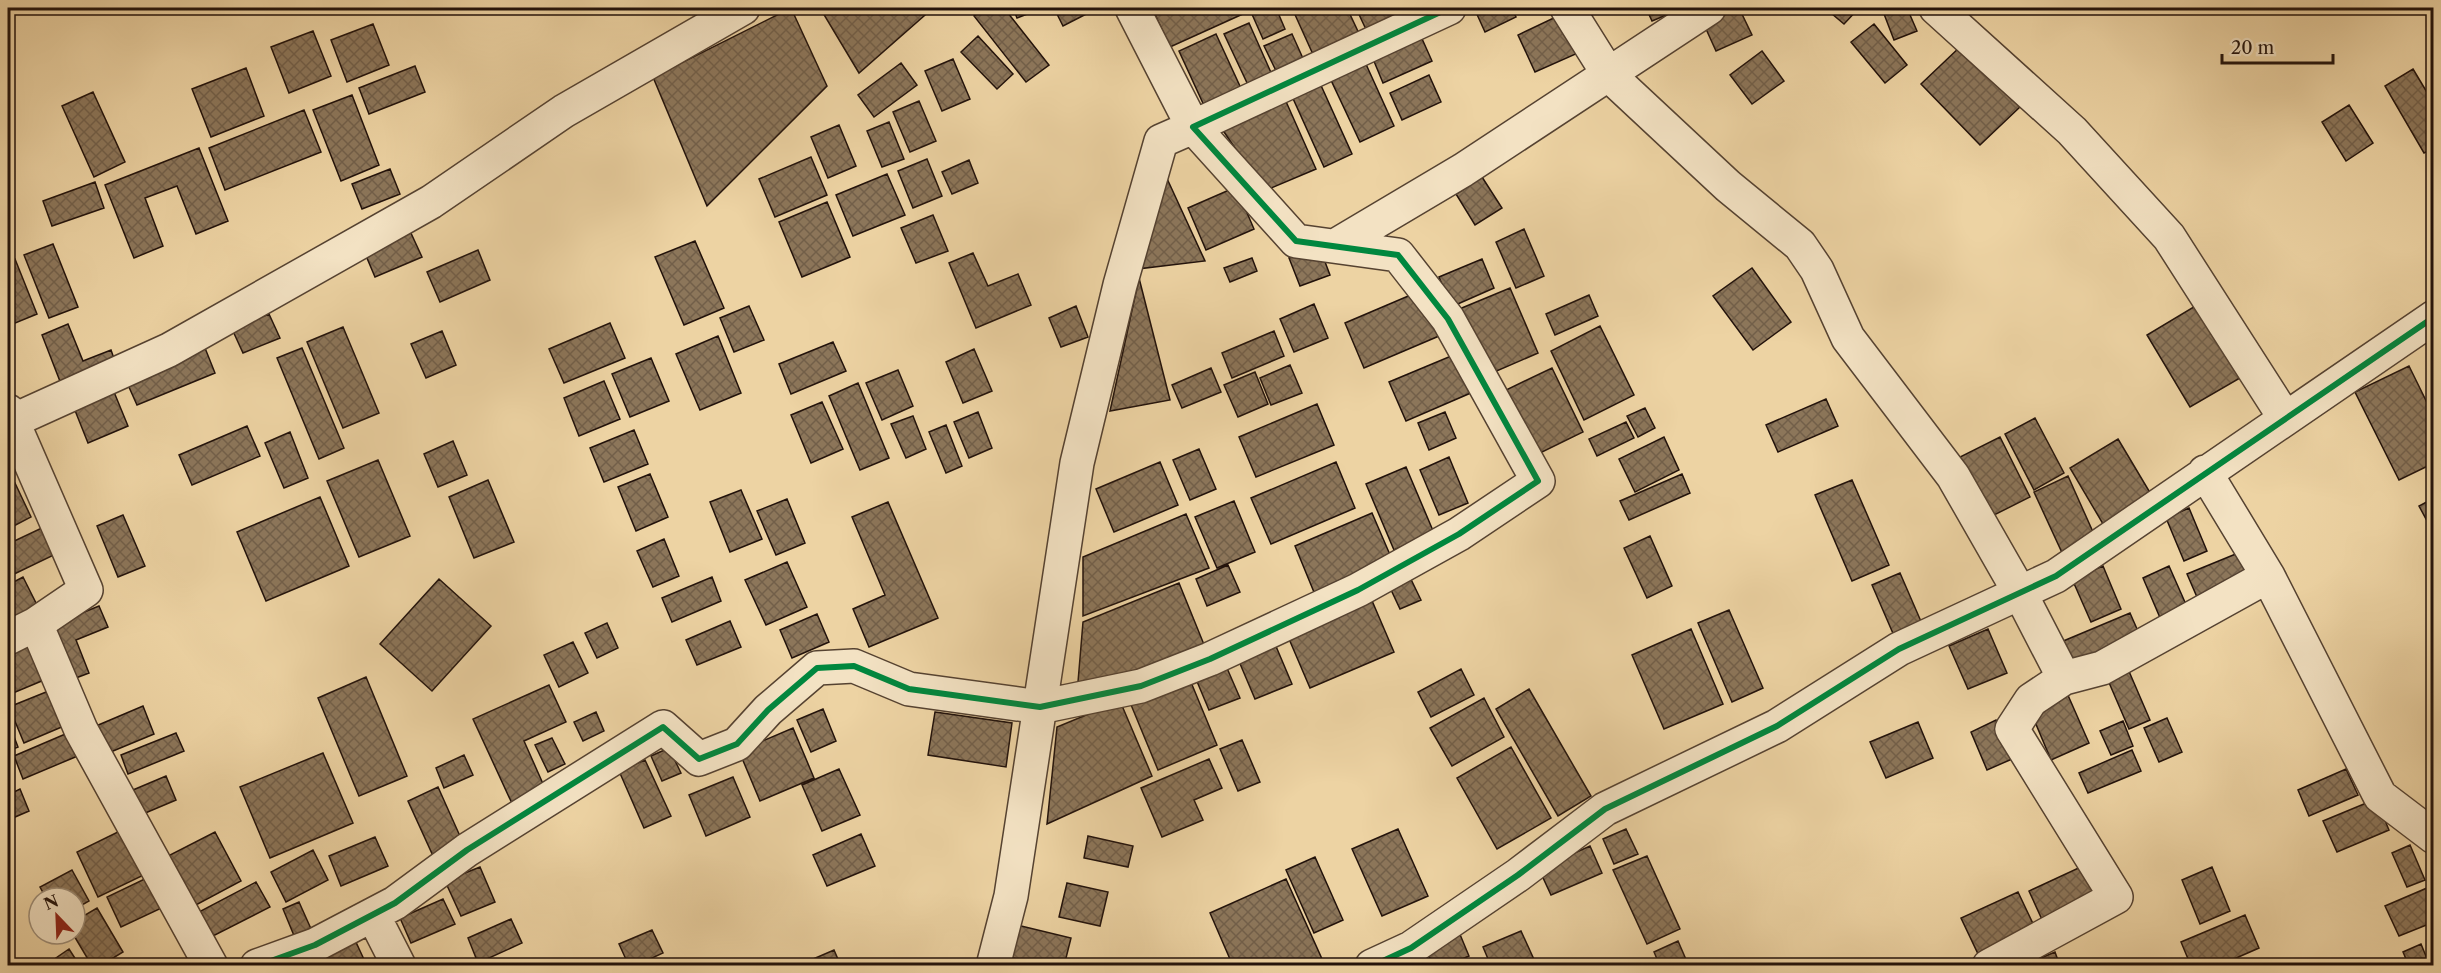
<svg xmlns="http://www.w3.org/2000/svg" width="2441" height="973" viewBox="0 0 2441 973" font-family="'Libre Caslon Text',serif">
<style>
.building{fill:url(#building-cross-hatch);stroke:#22120b;stroke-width:1.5}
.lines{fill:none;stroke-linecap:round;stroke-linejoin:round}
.minor-casing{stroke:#554231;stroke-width:36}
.minor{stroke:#f3e2c3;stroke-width:33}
.cycleway-casing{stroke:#f3e2c3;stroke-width:10}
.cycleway{stroke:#00873e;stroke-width:6}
</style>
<defs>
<pattern id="building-cross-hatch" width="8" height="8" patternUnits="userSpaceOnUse" patternTransform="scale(1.5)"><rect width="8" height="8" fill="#8c765a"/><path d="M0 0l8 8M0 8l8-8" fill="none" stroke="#725f49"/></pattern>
</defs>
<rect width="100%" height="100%" fill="#edd3a3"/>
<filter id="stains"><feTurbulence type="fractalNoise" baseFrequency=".00333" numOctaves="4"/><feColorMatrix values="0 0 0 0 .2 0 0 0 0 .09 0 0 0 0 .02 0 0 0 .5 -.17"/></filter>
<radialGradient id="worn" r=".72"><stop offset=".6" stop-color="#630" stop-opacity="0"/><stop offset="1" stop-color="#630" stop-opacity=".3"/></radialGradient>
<path class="building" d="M791,8L827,86L707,206L653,77Z
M820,8H933L859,73Z
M985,8H1004L1049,65L1026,82L974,16Z
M1013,8H1043L1017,18Z
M1054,8H1098L1063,26Z
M1152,8H1243L1245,13L1170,47Z
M1261,8H1276L1285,29L1263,39L1251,12Z
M1292,8H1347L1362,40L1316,61Z
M1356,8H1425L1370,38Z
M1481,8H1511L1516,17L1485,32L1475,10Z
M1646,8H1675L1676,11L1652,21Z
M1724,8H1739L1752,35L1716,51L1701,18Z
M1825,8H1859L1844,24Z
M1898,8H1907L1917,31L1894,40L1884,14Z
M1560,15L1578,53L1535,72L1518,35Z
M1249,23L1273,77L1249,87L1224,34Z
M373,24L389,65L347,82L331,40Z
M1874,24L1907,65L1885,83L1851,42Z
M313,31L331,76L289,93L271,47Z
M1419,32L1432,61L1383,83L1371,54Z
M1216,34L1244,95L1207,112L1179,51Z
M1292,34L1306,65L1279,77L1264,46Z
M978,36L1013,74L997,89L961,52Z
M1962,45L2021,106L1980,145L1921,84Z
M1762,51L1784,81L1752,104L1730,75Z
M953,59L970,99L942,111L925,71Z
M1365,62L1394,126L1360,142L1330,78Z
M901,63L917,85L874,117L858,95Z
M415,66L425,92L369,114L359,88Z
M246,68L264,116L211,137L192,89Z
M2413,69L2434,104V148L2424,153L2385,86Z
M1429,75L1441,102L1402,120L1390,93Z
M1319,81L1352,154L1324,167L1291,94Z
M93,92L125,162L94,177L62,106Z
M352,95L379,165L341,181L313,110Z
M1284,97L1316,169L1264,191L1220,126Z
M919,101L936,141L910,152L893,112Z
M2349,105L2373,143L2346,161L2322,122Z
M304,110L321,152L225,190L209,148Z
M889,122L904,159L882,167L867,131Z
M839,125L856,166L828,178L811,137Z
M199,148L228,221L196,234L177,186L145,198L163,246L134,258L105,185Z
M811,157L827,195L775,217L759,179Z
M927,159L942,196L913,208L898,171Z
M969,160L978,183L952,194L942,172Z
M390,169L400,194L362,209L352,184Z
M1164,172L1205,261L1137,269Z
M887,174L905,215L853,236L836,195Z
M1482,177L1502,208L1475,225L1456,194Z
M95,182L104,208L52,226L43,201Z
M1236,187L1254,229L1206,250L1188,208Z
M827,202L850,257L802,277L779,222Z
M933,215L948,251L916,263L901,228Z
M1524,229L1544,276L1516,288L1496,242Z
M410,231L422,257L375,277L364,251Z
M695,241L724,308L684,325L655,257Z
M53,244L78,307L49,318L24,255Z
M1319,246L1330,275L1300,286L1289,258Z
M478,250L490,280L440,302L427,272Z
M973,253L988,286L1018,274L1031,305L976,328L949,263Z
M1252,258L1257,271L1230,282L1224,268Z
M15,259L37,314L8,326V262Z
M1482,259L1494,288L1451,307L1439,277Z
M1752,268L1791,322L1753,350L1713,296Z
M1139,278L1170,400L1110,411Z
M1510,288L1538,353L1485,376L1457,310Z
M1420,291L1439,336L1364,368L1345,323Z
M1589,295L1598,316L1555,335L1546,314Z
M1314,304L1328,338L1294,352L1280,319Z
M2197,305L2240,378L2190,407L2147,335Z
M749,306L764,340L734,352L720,318Z
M1076,306L1088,337L1061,347L1049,318Z
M269,314L280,338L243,353L232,329Z
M610,323L625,358L564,383L549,349Z
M68,324L83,361L111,350L117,367L63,389L42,335Z
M1600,326L1634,395L1584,420L1551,351Z
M343,327L379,413L343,428L307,342Z
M442,331L456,365L426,378L411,344Z
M1274,331L1284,356L1232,378L1222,353Z
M718,336L741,393L700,410L676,354Z
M833,342L846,371L791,394L779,364Z
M203,343L215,373L137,405L124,376Z
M302,348L344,448L319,459L277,358Z
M974,349L992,391L963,403L946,362Z
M1456,354L1473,392L1406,421L1389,382Z
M651,358L669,401L630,417L612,374Z
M1290,365L1302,393L1271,405L1260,378Z
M2409,366L2434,417V463L2399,480L2355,392Z
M1211,368L1221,392L1182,408L1172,385Z
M1552,368L1583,432L1538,454L1506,390Z
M898,370L913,406L882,420L866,383Z
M1255,372L1268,404L1238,417L1224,385Z
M604,381L620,419L579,436L564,398Z
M858,383L889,458L860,470L829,396Z
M114,392L128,426L88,443L74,408Z
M1826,399L1838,426L1778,452L1766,425Z
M822,402L843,449L811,463L791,415Z
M1317,404L1334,445L1256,477L1239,437Z
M1645,408L1655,428L1638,437L1627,416Z
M978,412L992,448L969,458L954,422Z
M1445,412L1456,438L1429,450L1418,423Z
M913,416L926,449L906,458L891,424Z
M2035,418L2064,473L2034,490L2005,434Z
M1626,422L1634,438L1597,456L1589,439Z
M946,425L962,466L946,473L929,432Z
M247,426L260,456L192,485L179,455Z
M634,430L648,464L604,482L590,448Z
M290,432L308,478L284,488L265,443Z
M1664,437L1679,470L1635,492L1619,459Z
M2000,437L2030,497L1986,519L1956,459Z
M2118,439L2155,501L2106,529L2070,468Z
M453,441L467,475L438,487L424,454Z
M1199,449L1216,489L1190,500L1173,460Z
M1449,457L1468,503L1439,515L1420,470Z
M378,460L410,536L359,557L327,481Z
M1160,462L1178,505L1114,532L1096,489Z
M1336,462L1355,508L1271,544L1251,498Z
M1406,467L1434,533L1394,550L1366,484Z
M650,474L668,517L636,531L618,487Z
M1682,474L1690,493L1629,520L1620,501Z
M2068,476L2097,541L2064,557L2034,492Z
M488,480L514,542L474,558L449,497Z
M1852,480L1889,565L1852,581L1815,495Z
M15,483L31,517L8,529V487Z
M741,490L762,539L730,552L710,502Z
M320,497L349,566L266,601L237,532Z
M2434,498V534L2419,506Z
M787,499L805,543L776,555L757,511Z
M1234,501L1255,552L1217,568L1195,517Z
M888,502L938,618L869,647L853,609L885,595L852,517Z
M2189,508L2207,551L2184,561L2166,518Z
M1372,513L1394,564L1316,597L1295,546Z
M1186,514L1209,568L1083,616V557Z
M123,515L145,566L118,577L97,526Z
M46,526L58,553L10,576L8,544Z
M1650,536L1672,586L1647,598L1624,548Z
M664,539L679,576L653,587L637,551Z
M2243,551L2255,580L2200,604L2187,574Z
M787,562L807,607L766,625L745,580Z
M1228,565L1240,592L1207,606L1196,579Z
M2103,566L2121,609L2091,622L2072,579Z
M2169,566L2188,609L2161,620L2143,578Z
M1406,569L1421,600L1400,609L1386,579Z
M1900,573L1923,626L1895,638L1872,585Z
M23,577L38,607L16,618L8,601V585Z
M712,577L721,601L672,622L662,598Z
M439,579L491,626L432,691L380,644Z
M1179,583L1205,647L1077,694L1083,622Z
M1370,596L1394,652L1310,688L1286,632Z
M99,606L108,627L76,640L89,673L68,681L45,628Z
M1729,610L1763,688L1732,702L1698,623Z
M2130,613L2141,638L2072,667L2061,642Z
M817,614L829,642L792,658L780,630Z
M730,621L741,647L697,665L686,640Z
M607,623L618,648L597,658L585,633Z
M1691,629L1723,704L1664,729L1632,655Z
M1988,629L2007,673L1968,689L1949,646Z
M573,642L588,673L559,687L544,655Z
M29,643L44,680L13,693L8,681V653Z
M1275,644L1292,684L1255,699L1238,659Z
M1223,659L1240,698L1209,710L1193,672Z
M1461,669L1474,695L1431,717L1418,692Z
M2128,669L2150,720L2129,729L2107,678Z
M1188,675L1217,745L1158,770L1129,700Z
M366,677L407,776L359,796L318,698Z
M549,685L566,722L524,741L548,795L515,810L473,719Z
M56,688L71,723L24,743L9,707Z
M1529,689L1591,796L1558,816L1496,709Z
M2067,693L2089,743L2051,760L2030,710Z
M1484,698L1504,737L1452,766L1430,728Z
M1120,701L1152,776L1047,824L1057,727Z
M143,706L154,734L101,756L89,729Z
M823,709L836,741L811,752L797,720Z
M596,712L604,731L583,741L574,722Z
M935,712L1012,723L1006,767L928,755Z
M2167,718L2182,752L2159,762L2144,728Z
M1996,720L2012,759L1987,770L1971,732Z
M8,721L18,747L8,751Z
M2123,721L2133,746L2111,755L2100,731Z
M1918,722L1933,758L1886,778L1870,742Z
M793,728L814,778L760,801L739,751Z
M70,732L80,755L23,779L14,756Z
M176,733L184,751L128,774L121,755Z
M552,738L565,764L548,772L535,745Z
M1242,740L1260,782L1238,791L1220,749Z
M1511,747L1551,818L1497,849L1457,778Z
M669,748L681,773L662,781L651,756Z
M2132,750L2141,771L2088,793L2079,773Z
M323,753L353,823L270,858L240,787Z
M464,755L473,775L444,788L436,768Z
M1209,759L1222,788L1194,800L1203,820L1162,837L1141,788Z
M645,760L671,816L644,828L619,771Z
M839,769L860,815L822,831L802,785Z
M2346,769L2358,795L2309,816L2298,790Z
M166,776L176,800L143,814L133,790Z
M733,777L750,817L706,836L689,795Z
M438,787L464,845L434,858L408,801Z
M20,789L29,811L8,820V795Z
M2376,799L2389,830L2337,852L2323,821Z
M128,827L150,872L98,897L77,852Z
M1398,829L1428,896L1382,916L1352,849Z
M1626,829L1638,854L1614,864L1603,839Z
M215,832L241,881L194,906L168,856Z
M861,834L875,866L827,886L813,855Z
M1088,836L1133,846L1128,867L1084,858Z
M375,837L388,866L341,886L329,856Z
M2410,845L2425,880L2407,887L2392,853Z
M1590,846L1602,873L1551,895L1539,869Z
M313,850L328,880L286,902L271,872Z
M1647,856L1680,929L1647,944L1613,870Z
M1315,857L1343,920L1314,933L1286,870Z
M2085,865L2099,898L2044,924L2029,891Z
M480,867L495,902L461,916L445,881Z
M2212,867L2230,911L2200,924L2182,880Z
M72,870L89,901L75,909V898H46L40,887Z
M153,875L168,905L121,927L107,897Z
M1286,879L1322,959L1307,966H1233L1210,913Z
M256,882L270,907L209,938L197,913Z
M1067,883L1108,892L1100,926L1059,917Z
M2434,885V922L2399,936L2385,906Z
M2018,892L2036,930L1979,956L1961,918Z
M443,899L455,924L411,943L400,918Z
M299,902L312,931L295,938L283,909Z
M97,908L123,952L100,966H92L73,934L75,921Z
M2245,915L2259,948L2218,966H2191L2181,942Z
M511,919L522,943L478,963L468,938Z
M1017,925L1071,938L1064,966H1046L1009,957Z
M652,930L663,953L635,966H629L619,944Z
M1521,931L1537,966H1491L1483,947Z
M1459,932L1469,956L1446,966H1433L1425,946Z
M355,940L367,966H301Z
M1678,941L1688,964L1660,966L1654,952Z
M2421,944L2430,966H2409L2403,952Z
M69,949L80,966H61L56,958Z
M834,950L841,966H797Z
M2055,952L2060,966H2036L2034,961Z"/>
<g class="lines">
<defs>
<path id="minor" d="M1567,8L1609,75L1728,186L1800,245L1817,270L1848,338L1953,476L2020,593L2064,678
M1936,8L2072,131L2169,237L2285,418
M1335,246L1463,170L1709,8
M8,411L86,590L36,624L81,730L211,966
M8,423L169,350L431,202L564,111L743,8
M2268,576L2380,796L2434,837
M8,638L36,624
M373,915L399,966
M257,966L315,945L395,903L467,850L663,727L699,759L737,744L768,710L817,668L854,666L909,689L1040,707L1141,686L1210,659L1358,590L1459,534L1538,481L1448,319L1398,255L1296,241L1193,127L1449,8
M993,966L1011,896L1077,463L1120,285L1161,141L1193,127L1132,8
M1372,966L1411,948L1518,875L1605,809L1777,726L1899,649L2056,576L2434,317
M1989,966L2116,897L2012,729L2031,700L2064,678L2102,668L2268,576L2205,472"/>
</defs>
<use href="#minor" class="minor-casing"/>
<use href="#minor" class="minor"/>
<defs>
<path id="cycleway" d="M257,966L315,945L395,903L467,850L663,727L699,759L737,744L768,710L817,668L854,666L909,689L1040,707L1141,686L1210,659L1358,590L1459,534L1538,481L1448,319L1398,255L1296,241L1193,127L1449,8
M1372,966L1411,948L1518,875L1605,809L1777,726L1899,649L2056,576L2434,317"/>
</defs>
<use href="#cycleway" class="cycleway-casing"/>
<use href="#cycleway" class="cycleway"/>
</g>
<rect width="2441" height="973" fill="none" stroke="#edd3a3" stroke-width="30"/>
<rect x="9" y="9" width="2423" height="955" fill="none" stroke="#22120b" stroke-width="3"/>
<rect x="15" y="15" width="2411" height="943" fill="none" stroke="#22120b" stroke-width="1.5"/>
<g transform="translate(57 916) rotate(337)"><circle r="28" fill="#f3e2c3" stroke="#9f8f79" stroke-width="1.5"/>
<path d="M0-4.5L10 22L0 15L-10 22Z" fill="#8f2418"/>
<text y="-9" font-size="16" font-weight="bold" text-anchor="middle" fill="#22120b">N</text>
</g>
<path d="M2222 54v9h111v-9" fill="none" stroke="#22120b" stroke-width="3"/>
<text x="2231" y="54" font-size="18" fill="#22120b" stroke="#f3e2c3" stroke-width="4.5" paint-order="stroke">20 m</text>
<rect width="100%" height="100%" filter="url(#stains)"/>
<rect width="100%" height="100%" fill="url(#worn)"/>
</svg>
